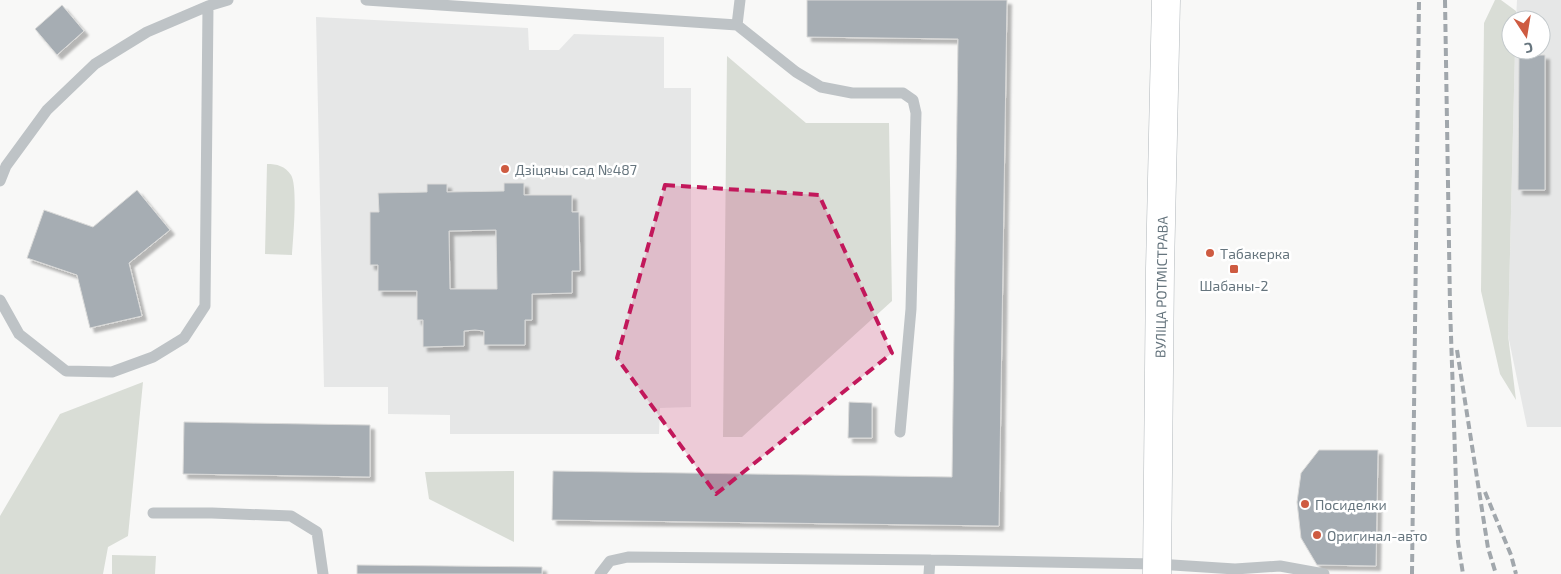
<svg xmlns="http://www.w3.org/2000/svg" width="1561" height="574" viewBox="0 0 1561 574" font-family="'Exo 2',sans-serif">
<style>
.built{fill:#e6e7e7}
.green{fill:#d9ddd6}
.building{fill:#a6adb3;stroke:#dadad9;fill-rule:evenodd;filter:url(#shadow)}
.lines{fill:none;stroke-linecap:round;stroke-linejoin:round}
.secondary-casing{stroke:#b1b7bb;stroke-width:29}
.lane{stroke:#bec3c6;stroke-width:11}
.secondary{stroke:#fff;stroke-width:28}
.rail{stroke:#a1a7ac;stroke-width:4;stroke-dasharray:8 4;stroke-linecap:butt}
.marked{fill:#c2185b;fill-opacity:0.2;stroke:#c2185b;stroke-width:4;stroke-dasharray:10 6;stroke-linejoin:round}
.poi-dot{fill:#ce5b41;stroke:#fff;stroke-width:2}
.labels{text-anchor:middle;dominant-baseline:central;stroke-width:5;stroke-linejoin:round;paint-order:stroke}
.poi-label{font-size:14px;fill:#66757e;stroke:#fff;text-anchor:start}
.street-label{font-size:14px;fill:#66757e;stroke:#fff}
</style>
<defs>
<filter id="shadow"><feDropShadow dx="4.5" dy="4.5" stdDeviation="1" flood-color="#0004"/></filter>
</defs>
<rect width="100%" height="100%" fill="#f8f8f7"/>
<path class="built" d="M1517,0H1561V427H1527L1508,335L1515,50H1541V20H1516Z
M316,17L528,28L529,50H559L574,34L664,37V88H691V407L660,408L659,434H450V415L388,414V387H324Z"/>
<path class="green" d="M1495,0H1501L1516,11V20H1511V50H1515L1508,335L1516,400L1500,374L1481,291L1484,23Z
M727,56L806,123H889L892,301L742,437H723Z
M267,164C277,164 285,166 291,175C298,186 293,239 292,255L265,254Z
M143,382L128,536L108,547L103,574H0V516L60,414Z
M514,471V542L429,499L425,472Z
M112,555L156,556L155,574H112Z"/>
<path class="building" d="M807,0H1007L999,526L552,520L553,471L952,477L958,39L807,37Z
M62,5L84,31L57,55L35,29Z
M1519,55H1545V190H1518Z
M504,183H524V195H572V212H579L580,271H572V293L532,294V320H525V345H484V331L475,330L464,331V346L423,347V320H417V291H378V265H370V212H379L378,193L427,192V184H447V192L504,191ZM496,230L497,289H450L449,231Z
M137,190L170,230L129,263L142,316L90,328L77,275L27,258L44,210L93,227Z
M849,402L872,403V438H848Z
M184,422L370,425V477L183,474Z
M1319,450H1378L1376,566L1317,565L1301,538L1297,502L1301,473Z
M357,565L542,567V574H357Z"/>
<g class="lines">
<defs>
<path id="secondary" d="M1157,574L1160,269L1166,0"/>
</defs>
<use href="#secondary" class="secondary-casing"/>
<path class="lane" d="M366,0L737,25L796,72L821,87L852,93H903L913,100L916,113L911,309L900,432
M208,6L228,0
M737,25L740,0
M0,181L6,166L47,110L95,64L147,32L208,6L205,306L184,338L153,357L112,372L66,371L19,334L0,300
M153,513H212L291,516L317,532L323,574
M600,574L610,561L628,557L930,560L1157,564L1235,569L1280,566L1324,574
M929,574L930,560"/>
<use href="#secondary" class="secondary"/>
<path class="rail" d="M1445,0L1450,306L1458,542L1463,574
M1457,350L1488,548L1496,574
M1485,492L1511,555L1516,574
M1412,574L1419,0"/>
</g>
<path class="marked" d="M665,185L819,195L892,353L716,494L617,358Z"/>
<g class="poi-dot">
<circle cx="505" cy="169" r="5"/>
<circle cx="1210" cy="253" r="5"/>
<rect x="1229" y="264" width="10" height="10" rx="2.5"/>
<circle cx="1305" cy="504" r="5"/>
<circle cx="1317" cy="535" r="5"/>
</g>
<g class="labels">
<g class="poi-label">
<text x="515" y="169">Дзіцячы сад №487</text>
<text x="1220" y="253">Табакерка</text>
<text x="1234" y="285" text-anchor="middle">Шабаны-2</text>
<text x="1315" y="504">Посиделки</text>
<text x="1327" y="535">Оригинал-авто</text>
</g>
<g class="street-label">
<text transform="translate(1161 287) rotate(-89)">ВУЛІЦА РОТМІСТРАВА</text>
</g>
</g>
<g transform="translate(1526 35) rotate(168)"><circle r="24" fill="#ffffff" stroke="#c2c8cb"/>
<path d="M0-4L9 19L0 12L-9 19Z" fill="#ce5b41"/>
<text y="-8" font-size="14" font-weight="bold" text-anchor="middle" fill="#66757e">С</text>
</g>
</svg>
